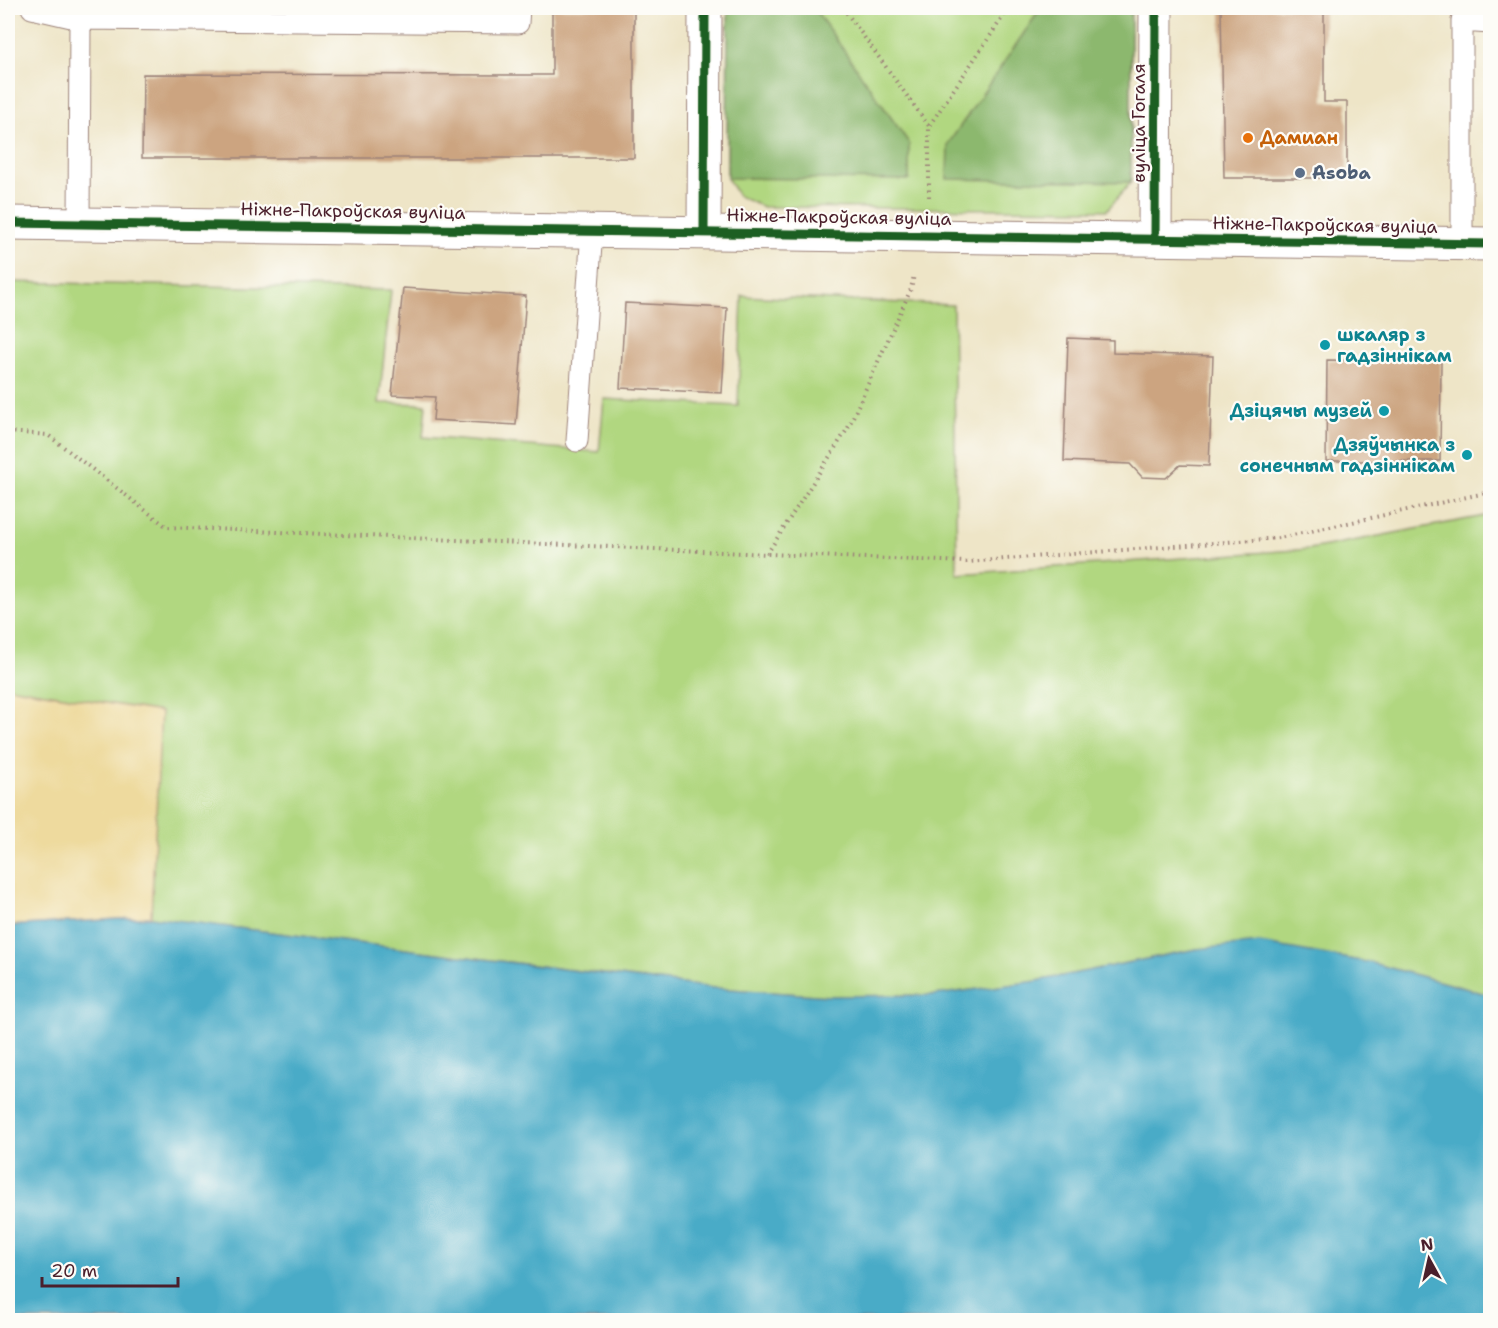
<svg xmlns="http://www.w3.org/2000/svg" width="1498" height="1328" viewBox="0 0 1498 1328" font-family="'Shantell Sans',sans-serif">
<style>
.green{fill:#b1d780;stroke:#7e7b56;stroke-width:1.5}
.forest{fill:#8cb86e;stroke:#6b6c4c;stroke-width:1.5}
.sand{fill:#eeda9e;stroke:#9c7c64;stroke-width:1.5}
.water{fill:#48abc7;stroke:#496579;stroke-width:1.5}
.building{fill:#cca480}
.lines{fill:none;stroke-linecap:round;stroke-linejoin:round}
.service-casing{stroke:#9c8279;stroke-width:23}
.minor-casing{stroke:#9c8279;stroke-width:35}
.path{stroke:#9c8279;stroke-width:4;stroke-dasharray:1.5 4.5;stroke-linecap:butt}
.service{stroke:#fff;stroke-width:21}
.minor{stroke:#fff;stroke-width:33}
.cycleway-casing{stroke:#fdfcf7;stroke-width:13}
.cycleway{stroke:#1b5e20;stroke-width:9}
.food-dot{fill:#e8710a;stroke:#fdfcf7;stroke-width:2}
.service-dot{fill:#5c6f8a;stroke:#fdfcf7;stroke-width:2}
.culture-dot{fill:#0f9aa8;stroke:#fdfcf7;stroke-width:2}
.labels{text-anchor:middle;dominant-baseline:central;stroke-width:4.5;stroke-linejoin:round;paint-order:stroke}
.street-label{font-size:18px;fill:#4a1f2b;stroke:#fdfcf7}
.food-label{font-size:18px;font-weight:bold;fill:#c56008;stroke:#fdfcf7;text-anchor:start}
.service-label{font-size:18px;font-weight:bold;fill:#4e5e75;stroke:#fdfcf7;text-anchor:start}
.culture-label{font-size:18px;font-weight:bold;fill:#0d838f;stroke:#fdfcf7;text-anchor:end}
</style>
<rect width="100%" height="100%" fill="#fdfcf7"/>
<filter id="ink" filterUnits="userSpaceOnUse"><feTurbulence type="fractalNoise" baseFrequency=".0167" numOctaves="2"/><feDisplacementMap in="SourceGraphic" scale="12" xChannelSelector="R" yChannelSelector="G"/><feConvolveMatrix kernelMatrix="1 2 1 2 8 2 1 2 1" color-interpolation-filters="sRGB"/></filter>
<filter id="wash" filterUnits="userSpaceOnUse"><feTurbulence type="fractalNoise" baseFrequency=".008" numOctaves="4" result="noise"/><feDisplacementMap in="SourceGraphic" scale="24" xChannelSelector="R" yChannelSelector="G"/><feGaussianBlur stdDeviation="1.35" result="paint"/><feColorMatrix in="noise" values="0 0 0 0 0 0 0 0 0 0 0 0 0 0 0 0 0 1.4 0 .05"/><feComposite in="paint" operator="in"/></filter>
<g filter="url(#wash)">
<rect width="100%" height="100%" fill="#eee5c7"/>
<path class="green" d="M728,8H1131V182L1107,210L763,207L738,196L727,178Z
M8,282L391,290L379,403L426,404L423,437L599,452L604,399L738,406L742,296L953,305L957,574L1310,549L1490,515V995L1372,963L1321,954L1196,949L1037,981L935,995L830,996L714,988L151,917L8,926Z"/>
<path class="forest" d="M728,8H814L909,143V180L727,178Z
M1041,8H1131V182L947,179L948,144Z"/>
<path class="sand" d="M8,687L161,712L151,917L8,926Z"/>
<path class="water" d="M151,917L714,988L830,996L935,995L1037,981L1196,949L1260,943L1372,963L1490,995V1320H8V926Z"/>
<g id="blocks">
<path class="building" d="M552,8H634V158H142L143,74L552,75Z
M1221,8H1324V102H1347V178H1224Z
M403,288L526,296L516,425L433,420L435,397L392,395Z
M625,303L727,308L722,393L620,388Z
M1068,338L1113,340V353L1213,356L1209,466L1180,465L1166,478L1142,477L1130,464L1064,461Z
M1327,360L1441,361L1440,461H1326Z"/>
</g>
</g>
<g filter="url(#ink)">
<use href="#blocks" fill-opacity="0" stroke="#9c8279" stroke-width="1.5"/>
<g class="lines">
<defs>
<path id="service" d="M32,8L80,19L518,23L519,8
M79,225L80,19
M1462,244V21L1490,23
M577,441L592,231"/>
<path id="minor" d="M8,223L1490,244
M704,232L705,8
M1155,239L1156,8"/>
</defs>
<use href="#service" class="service-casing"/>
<use href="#minor" class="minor-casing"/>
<path class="path" d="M843,8L929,126
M929,197V126L1009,8
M8,432L48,435L167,527L767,554L967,562L1279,538L1490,492
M767,554L848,428L911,289L914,275"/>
<use href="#service" class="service"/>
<use href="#minor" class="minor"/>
<defs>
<path id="cycleway" d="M8,223L1490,244
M704,232L705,8
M1155,239L1156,8"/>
</defs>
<use href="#cycleway" class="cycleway-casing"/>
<use href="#cycleway" class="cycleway"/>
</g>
</g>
<circle class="food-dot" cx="1248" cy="138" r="6"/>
<circle class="service-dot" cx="1300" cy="173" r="6"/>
<g class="culture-dot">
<circle cx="1325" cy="345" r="6"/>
<circle cx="1384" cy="411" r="6"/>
<circle cx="1467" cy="455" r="6"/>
</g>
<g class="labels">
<g class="street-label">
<text transform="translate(1139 123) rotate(-90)">вуліца Гогаля</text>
<text transform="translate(353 211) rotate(1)">Ніжне-Пакроўская вуліца</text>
<text transform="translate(839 217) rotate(1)">Ніжне-Пакроўская вуліца</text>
<text transform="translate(1325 225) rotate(1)">Ніжне-Пакроўская вуліца</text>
</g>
<g class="food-label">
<text x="1260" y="138">Дамиан</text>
</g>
<g class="service-label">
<text x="1312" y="173">Asoba</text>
</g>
<g class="culture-label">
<text x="1337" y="335" text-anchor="start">шкаляр з<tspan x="1337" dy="21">гадзіннікам</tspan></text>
<text x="1372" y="411">Дзіцячы музей</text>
<text x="1455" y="445">Дзяўчынка з<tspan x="1455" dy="21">сонечным гадзіннікам</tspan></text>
</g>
</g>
<rect width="1498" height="1328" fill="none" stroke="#fdfcf7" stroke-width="30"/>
<g transform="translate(1429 1259) rotate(352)" stroke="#fdfcf7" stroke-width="4.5" paint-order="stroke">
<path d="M0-4.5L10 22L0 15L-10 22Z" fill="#4a1f2b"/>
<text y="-9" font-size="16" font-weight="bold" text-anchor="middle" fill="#4a1f2b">N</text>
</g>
<path d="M42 1277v9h136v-9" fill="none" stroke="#4a1f2b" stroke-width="3"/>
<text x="51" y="1277" font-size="18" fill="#4a1f2b" stroke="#fdfcf7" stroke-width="4.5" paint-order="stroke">20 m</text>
</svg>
